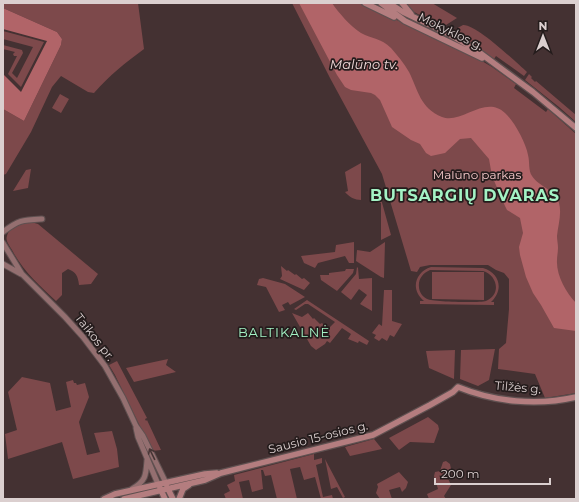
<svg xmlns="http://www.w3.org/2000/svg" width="579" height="502" viewBox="0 0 579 502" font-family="Montserrat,sans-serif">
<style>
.green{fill:#7d494b;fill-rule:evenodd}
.water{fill:#b16468}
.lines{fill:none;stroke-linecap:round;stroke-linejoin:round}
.secondary-casing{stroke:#5f5050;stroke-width:7}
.primary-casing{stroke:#5f5050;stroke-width:8}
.secondary{stroke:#946f70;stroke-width:5}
.primary{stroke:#b47d7f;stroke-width:5.5}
.oneway{stroke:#463535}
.labels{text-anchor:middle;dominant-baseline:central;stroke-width:3.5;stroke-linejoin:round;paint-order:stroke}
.street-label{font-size:12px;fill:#dbcfcf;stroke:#241c1c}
.park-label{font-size:12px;fill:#f5c8c9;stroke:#241c1c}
.water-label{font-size:13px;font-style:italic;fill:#f1dada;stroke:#241c1c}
.neighbourhood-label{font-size:13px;letter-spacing:1px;fill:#a4f3c5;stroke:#241c1c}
.district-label{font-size:16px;font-weight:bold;letter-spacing:1px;fill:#a4f3c5;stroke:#241c1c}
</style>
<rect width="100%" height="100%" fill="#443132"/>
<path class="green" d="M3,3H138L144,49C125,63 110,75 94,93L88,92L61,76L52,87L31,132L6,174L3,175V109L24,121L61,45L62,39L57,32L3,8Z
M292,3H361L475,57L492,67L516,84L514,88L546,112L548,109L576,134V393L545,398L535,374L498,369L499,349L506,343L509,309V279L504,273L496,270L488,265H430L420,267L417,272L411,271L382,174L330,78Z
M405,3H432L457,18L446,25L441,27L409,9Z
M463,25C476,24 516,62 527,72L524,76L496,56L494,59L471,44L472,43L454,33V30Z
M3,31L44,42L21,87L8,74L17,56H14L13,54L15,52L3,49V45L22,50L23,53L12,73L17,78L33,47L3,39Z
M529,74L532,77L531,78L535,82L536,81L576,115V122L559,107L525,80Z
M60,94L69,99L61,113L52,108Z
M361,163V200C355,200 349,197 345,192L348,191L345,172Z
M31,169L28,188L13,191L26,170Z
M381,199L391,235L381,240V203L374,202Z
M31,222L38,224L98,274L91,284L79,285C78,276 76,272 68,269L62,273V295L56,301C39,285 23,271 12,250C10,246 5,241 7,236C10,225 22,223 31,222Z
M354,242V263H349L345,256L318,263L315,268L304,263L301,256L335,252L336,245Z
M385,242L384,278L381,277L356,261L357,250L370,252Z
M281,266L287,271L288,270L295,275L296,274L302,279L304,278L310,283L304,290L280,279L282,276Z
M357,267L358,268L359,279L372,278V311L360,304L367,295L359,289L351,300L341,292L356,274Z
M431,267L483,268C500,273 504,290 491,302H494V305L420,304V301H424C410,290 415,272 431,267ZM430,270L483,271C497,275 502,294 486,301C480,303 433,302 427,299C423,297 419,292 419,287C418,279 423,273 430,270Z
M346,269H354L353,273L337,291L321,280L320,275H329V273L345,271Z
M432,272H484V300L432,299Z
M263,278L285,284L305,297L290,305L288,302L282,305L285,310L279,312L266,287L257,285L259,279Z
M384,290H392V321L402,324L394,337L390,335L387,341L382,338L379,341L374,338L376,335L372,333L379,324L382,326Z
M307,300L369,341L367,345L359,341L358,343L348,339L351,334L342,328L330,343L327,341L325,344L316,350L311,346L292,313L302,317L308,313L313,319L314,318L320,324L322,323L328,329L335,322L308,304H305L296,310L294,309Z
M495,349L489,380L478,386L460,379L461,350Z
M455,350L454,379L429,368L426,351Z
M168,359L166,365L176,372L134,382L126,368Z
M117,361L147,418L145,419L146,421L147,420L161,450L152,451L115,375L109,365Z
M22,377L50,383L56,411L71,407L66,382L73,380L74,383H76L77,385L85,383L89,397L79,422L87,455L100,452L94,433L112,431L117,449L119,467L73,479L62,442L8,459L5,434L17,430L8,392Z
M428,417L438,425L439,429L434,443L410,442L399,450L389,438Z
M374,439L382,449L350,456L345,447Z
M314,454V460L322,458V463L316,465L323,497L332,495L333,499H321L315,477L304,480L300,467L290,469L297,499H277L271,475L265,476L263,470H261L263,489L252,492L249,480L239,482L243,499H226L224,494L230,491L227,485L235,481L234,475Z
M325,459L345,497L343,498L337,487L331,489Z
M446,461L450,464L451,469L445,472L451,485L444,496L446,499H429L427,494L438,489L434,476L435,472L440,471L443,462Z
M399,472L408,482L406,488L402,492L400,487L389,490L392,499H380L376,493L378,487L377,484Z"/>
<path class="water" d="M299,3H332C338,12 351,27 361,33C372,39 381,38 391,48C397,55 404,63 409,72C418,90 420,108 442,117C461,125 485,94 505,113C514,121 526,143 528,155C530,162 528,170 532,176C538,186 557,191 559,203C562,214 558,225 557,236C557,240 558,244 558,248C558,252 557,256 557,260C556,275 566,293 576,303V331L554,328L541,305L533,293L526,277L520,255L519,247L523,233L520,218L507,210L505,206L492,176L489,159L471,138L460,139L445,153L431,156L426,153L420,144L411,140L392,127L380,100L375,95L371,93L351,90L345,87L337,75Z
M3,8L57,32L62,39L61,45L24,121L3,109V74L21,92L47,41L3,29Z"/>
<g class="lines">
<defs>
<path id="secondary" d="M3,232C19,220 22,220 42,219
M3,243L22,274L65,317L83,337L105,366L123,398L136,426L143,436L166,483
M3,264L21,274
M136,428L138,437L158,484
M132,489C146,481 146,475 147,460"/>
<path id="primary" d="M365,3L394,17
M381,3L405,21L482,58
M389,3L403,12L447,33L476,50L533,92L576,128
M402,3L411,14
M167,487L173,499
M160,488L165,499
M104,499L115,494L205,474L217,473
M124,499L205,480L221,473L373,435L430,405L453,392L458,387C495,402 537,406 576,397
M179,499L183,489L189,485"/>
</defs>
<use href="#secondary" class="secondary-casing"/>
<use href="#primary" class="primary-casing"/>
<use href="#secondary" class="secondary"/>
<use href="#primary" class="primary"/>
</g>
<defs><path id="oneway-shaft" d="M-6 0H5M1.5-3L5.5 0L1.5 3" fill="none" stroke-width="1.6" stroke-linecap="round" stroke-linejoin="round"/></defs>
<use class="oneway" href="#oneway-shaft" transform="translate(152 454) rotate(-116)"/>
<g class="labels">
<g class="street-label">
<text transform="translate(451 31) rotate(26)">Mokyklos g.</text>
<text transform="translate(95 337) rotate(52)">Taikos pr.</text>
<text transform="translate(518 387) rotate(5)">Tilžės g.</text>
<text transform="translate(318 437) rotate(-14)">Sausio 15-osios g.</text>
</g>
<g class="park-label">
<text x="477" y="174">Malūno parkas</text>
</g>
<g class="water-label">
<text x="364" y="64">Malūno tv.</text>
</g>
<g class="neighbourhood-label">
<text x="284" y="332">BALTIKALNĖ</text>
</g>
<g class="district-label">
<text x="465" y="195">BUTSARGIŲ DVARAS</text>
</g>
</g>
<rect width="579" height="502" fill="none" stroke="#dbcfcf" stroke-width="8"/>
<g transform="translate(543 36)" stroke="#241c1c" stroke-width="3" paint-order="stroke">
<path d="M0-3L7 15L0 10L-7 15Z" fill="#dbcfcf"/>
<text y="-6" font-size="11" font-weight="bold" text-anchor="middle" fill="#dbcfcf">N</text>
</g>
<path d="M435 478v6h115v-6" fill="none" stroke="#dbcfcf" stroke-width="2"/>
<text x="441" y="478" font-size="12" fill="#dbcfcf" stroke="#241c1c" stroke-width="3" paint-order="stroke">200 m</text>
</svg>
